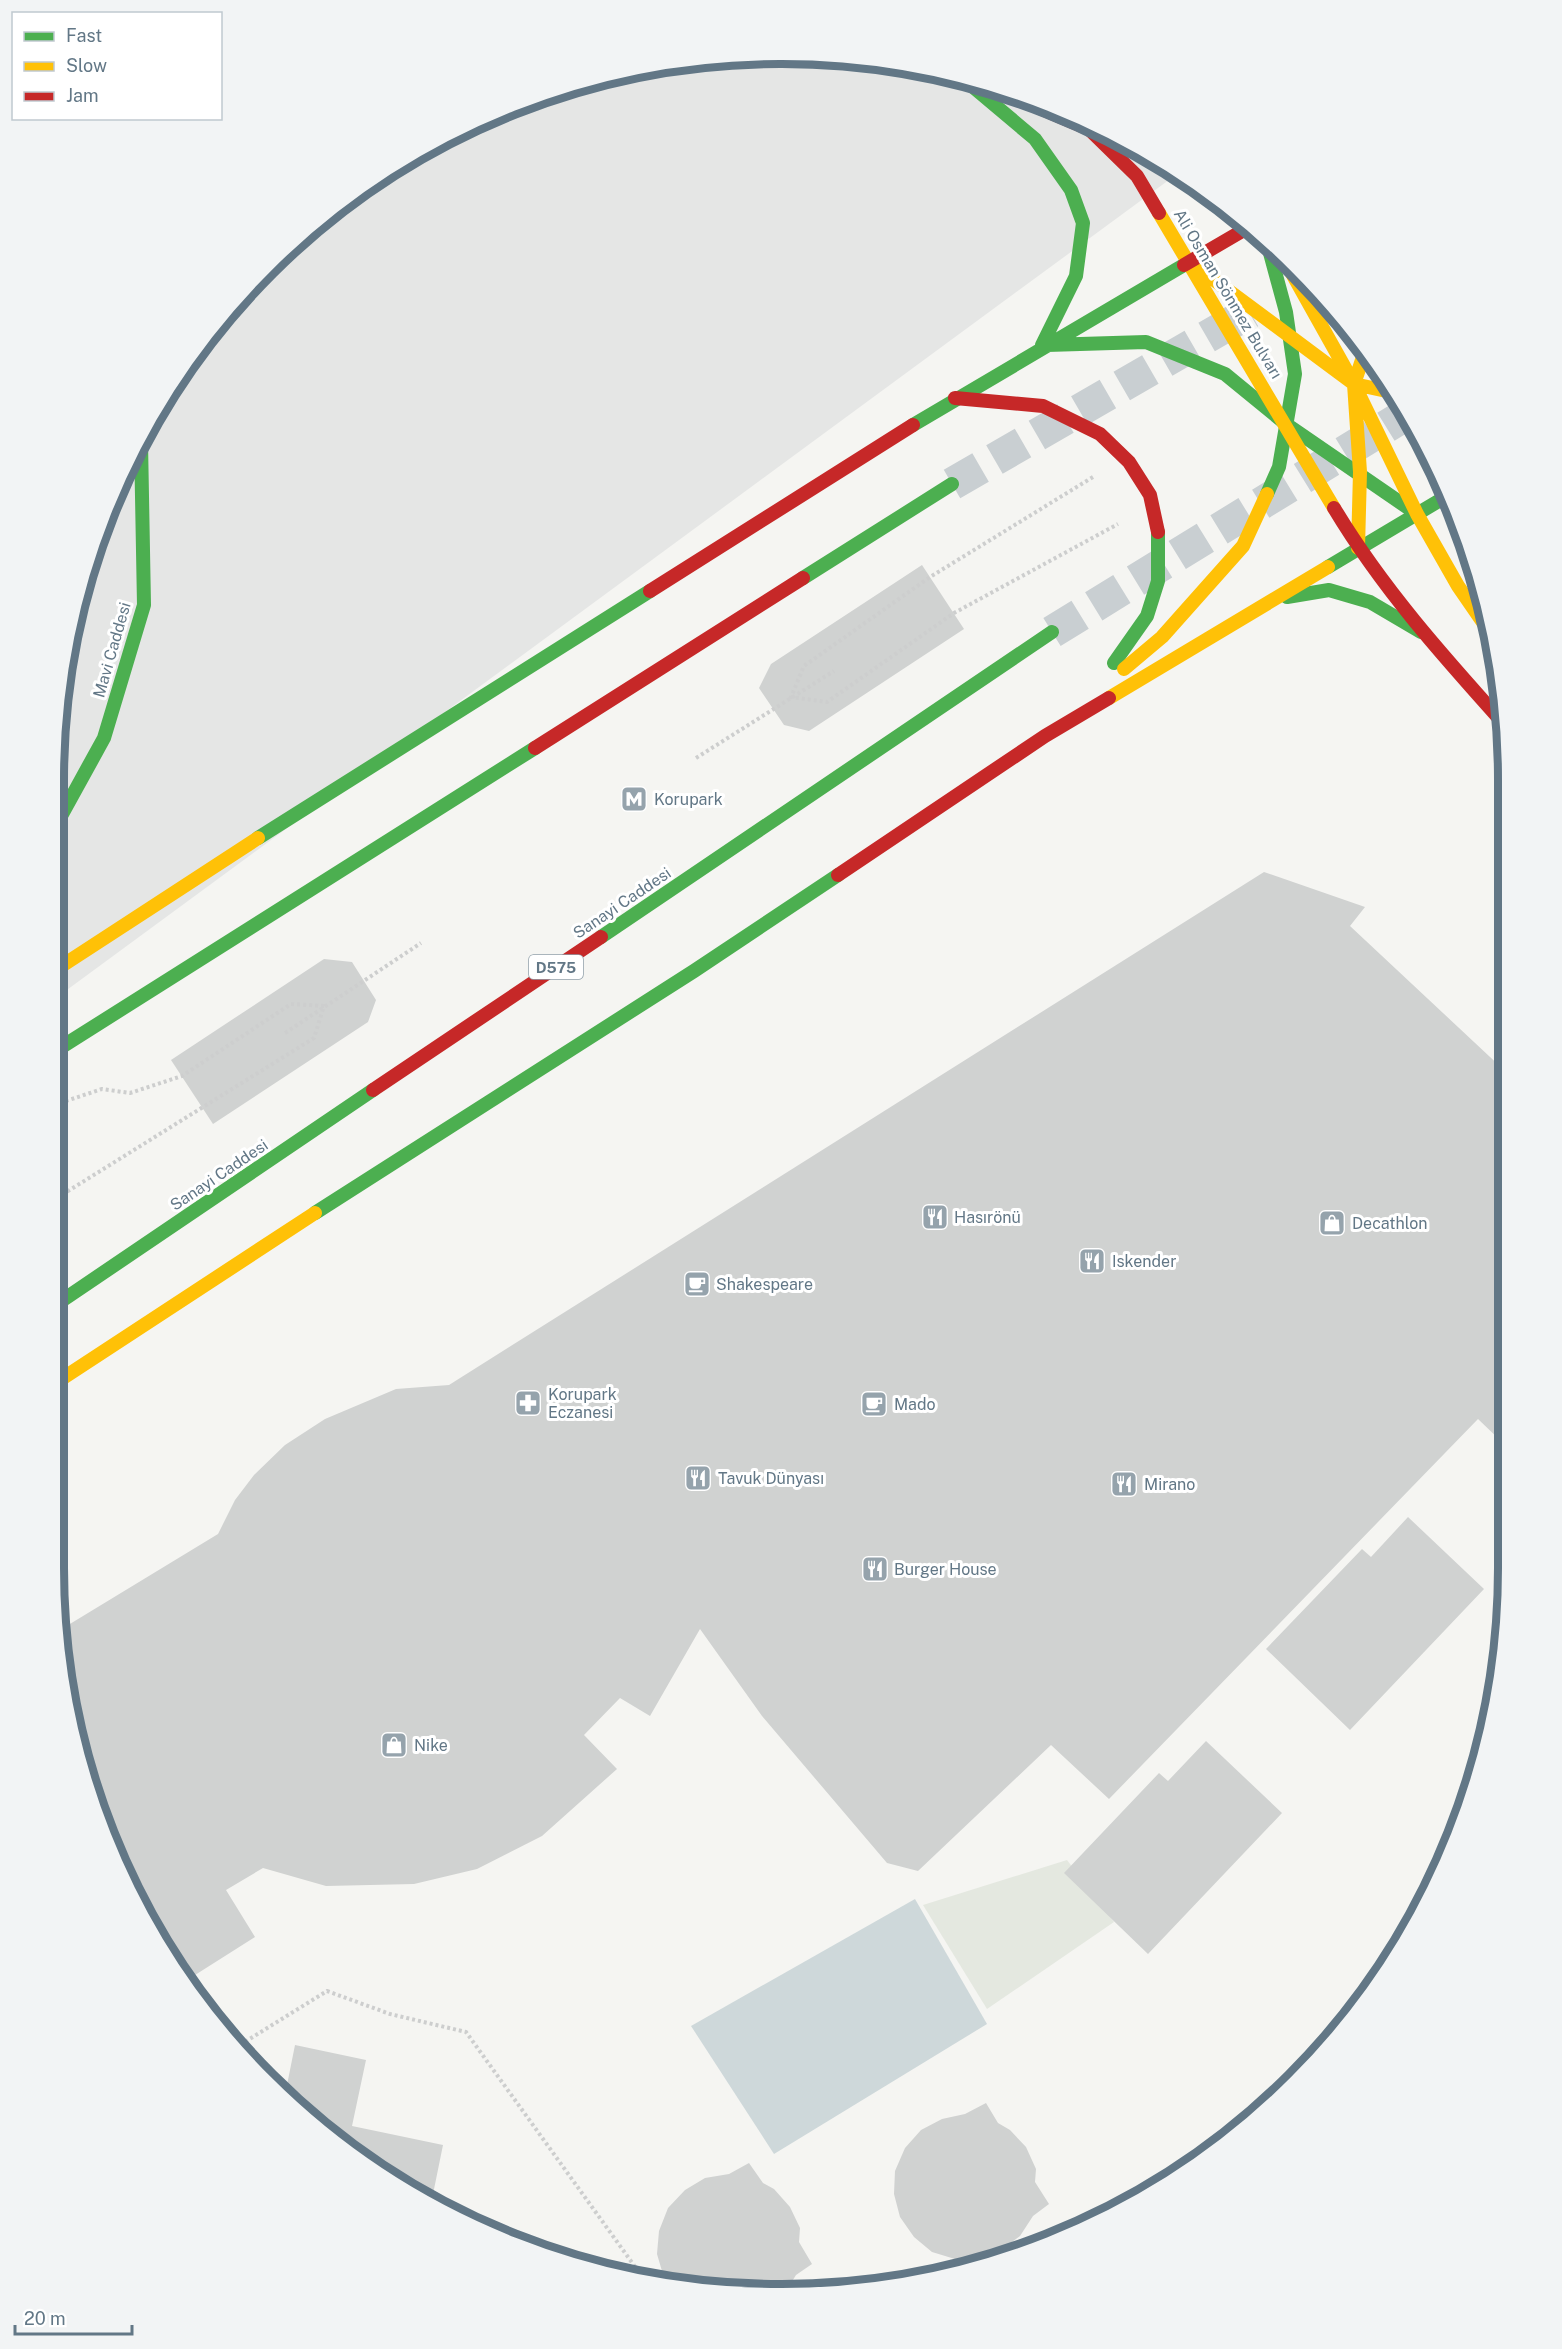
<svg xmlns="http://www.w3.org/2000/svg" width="1562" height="2349" viewBox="0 0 1562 2349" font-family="'Public Sans',sans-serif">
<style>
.built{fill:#e5e6e5}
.green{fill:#e4e8e0}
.water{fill:#ced8da}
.building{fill:#d0d2d1}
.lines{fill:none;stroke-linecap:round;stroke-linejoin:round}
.highway-tunnel{stroke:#c9cfd2;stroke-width:33;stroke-dasharray:33 16;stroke-linecap:butt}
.path{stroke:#cdcece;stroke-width:4;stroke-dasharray:3 3;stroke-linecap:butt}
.fast{stroke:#4caf50;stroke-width:14}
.slow{stroke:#ffc107;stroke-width:14}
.jam{stroke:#c62828;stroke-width:14}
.labels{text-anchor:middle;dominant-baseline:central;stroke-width:6;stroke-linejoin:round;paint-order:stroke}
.shield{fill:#fff;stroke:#91a0aa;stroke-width:1.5}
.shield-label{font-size:15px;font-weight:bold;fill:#627786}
.street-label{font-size:16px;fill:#627786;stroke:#fff}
.poi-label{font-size:16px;fill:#627786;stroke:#fff;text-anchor:start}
.rim{fill:none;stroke:#627786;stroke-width:8}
</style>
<rect width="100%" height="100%" fill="#f5f5f2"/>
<path class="built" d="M734,56L876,60L1015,93L1145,152L1177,174L60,995V686L92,548L129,460L235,301L339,204L460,129L593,79Z"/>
<path class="green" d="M1067,1860L1114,1922L987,2009L923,1905Z"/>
<path class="water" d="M915,1899L987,2024L774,2154L691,2026Z"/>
<path class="building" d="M922,565L964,629L809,731L784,725L759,688L771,664Z
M1264,872L1365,907L1350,926L1505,1071L1503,1443L1478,1419L1109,1799L1051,1745L918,1871L887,1863L762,1716L700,1629L650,1716L620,1698L584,1735L617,1769L542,1836L477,1869L414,1884L326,1886L263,1868L226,1890L255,1937L184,1982L177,1972L92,1801L60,1663V1630L218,1534L235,1500L254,1475L285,1445L325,1419L396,1389L449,1385Z
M324,959L352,962L376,1000L368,1022L213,1124L171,1060Z
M1408,1517L1484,1589L1350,1730L1266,1649L1362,1549L1371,1557Z
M1206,1741L1282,1813L1148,1954L1064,1873L1159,1773L1168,1781Z
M295,2045L366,2060L352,2126L443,2145L432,2199L338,2145L285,2095Z
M986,2103L998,2123L1010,2130L1026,2147L1036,2169L1035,2182L1049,2204L1033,2216L1020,2236L1001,2250L979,2259H955L932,2252L914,2237L900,2217L894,2194L895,2171L905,2148L921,2130L942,2119L965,2114Z
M749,2163L763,2183L774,2189L790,2207L800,2228L799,2242L812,2264L796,2275L785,2293H734L669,2285L664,2278L657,2254L659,2231L668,2208L685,2190L705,2178L729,2174Z"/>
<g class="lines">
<path class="highway-tunnel" d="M952,484L1250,312
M1052,632L1405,415"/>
<path class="path" d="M1093,477L930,577L804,666L791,697L827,702L954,613L1118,524
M696,758L834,671
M285,1033L421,943
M60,1103L102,1089L130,1093L182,1076L291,1004L324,1006L314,1038L60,1196
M235,2048L327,1991L390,2014L466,2032L646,2282"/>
<path class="fast" d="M966,81L1035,139L1071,190L1083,223L1076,276L1042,345
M1047,345L1146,342L1225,374L1286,424L1417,514
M913,425L1184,265
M1267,494L1279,467L1295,374L1286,312L1267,242
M1328,567L1447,496
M803,578L952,484
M1287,597L1329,590L1370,602L1421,632
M1114,663L1147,616L1158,581V532
M60,818L104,738L144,605L141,442
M258,838L650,591
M601,937L1052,632
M60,1048L535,748
M315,1213L694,971L838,875
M60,1302L373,1090"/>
<path class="slow" d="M1159,213L1334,508
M1284,259L1354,384L1417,514L1458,586L1489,631
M1190,262L1354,384L1391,392
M1358,548L1360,472L1354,384L1365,351
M1124,669L1162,637L1243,546L1267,494
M1109,698L1328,567
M60,967L258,838
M60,1380L315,1213"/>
<path class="jam" d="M993,88L1089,129L1137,176L1159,213
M1184,265L1249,227
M955,398L1043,406L1100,434L1129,462L1150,495L1158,532
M1334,508C1382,588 1443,656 1505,725
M650,591L913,425
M535,748L803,578
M838,875L1045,736L1109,698
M373,1090L601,937"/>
</g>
<defs>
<symbol id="metro-square" viewBox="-11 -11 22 22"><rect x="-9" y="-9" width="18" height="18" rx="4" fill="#95a3ac" stroke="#fff"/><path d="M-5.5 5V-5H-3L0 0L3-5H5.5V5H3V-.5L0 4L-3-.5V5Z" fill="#fff"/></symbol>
<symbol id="restaurant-square" viewBox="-11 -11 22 22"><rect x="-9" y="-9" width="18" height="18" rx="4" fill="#95a3ac" stroke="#fff"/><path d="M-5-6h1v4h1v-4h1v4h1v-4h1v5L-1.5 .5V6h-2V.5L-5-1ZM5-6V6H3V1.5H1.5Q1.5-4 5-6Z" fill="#fff"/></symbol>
<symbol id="shop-square" viewBox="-11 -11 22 22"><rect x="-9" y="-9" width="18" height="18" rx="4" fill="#95a3ac" stroke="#fff"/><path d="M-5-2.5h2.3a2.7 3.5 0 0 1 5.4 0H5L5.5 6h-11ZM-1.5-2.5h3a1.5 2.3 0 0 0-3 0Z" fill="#fff"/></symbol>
<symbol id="cafe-square" viewBox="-11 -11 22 22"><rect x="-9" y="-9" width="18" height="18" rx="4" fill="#95a3ac" stroke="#fff"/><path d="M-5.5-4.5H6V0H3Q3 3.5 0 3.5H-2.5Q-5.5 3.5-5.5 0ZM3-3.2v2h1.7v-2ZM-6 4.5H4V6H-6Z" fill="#fff"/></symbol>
<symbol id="pharmacy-square" viewBox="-11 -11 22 22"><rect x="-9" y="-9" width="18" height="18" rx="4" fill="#95a3ac" stroke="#fff"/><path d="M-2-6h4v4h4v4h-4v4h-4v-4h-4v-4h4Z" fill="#fff"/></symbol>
</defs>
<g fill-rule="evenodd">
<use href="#metro-square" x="619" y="784" width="30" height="30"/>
<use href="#restaurant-square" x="920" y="1202" width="30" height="30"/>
<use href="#shop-square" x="1317" y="1208" width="30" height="30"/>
<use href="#restaurant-square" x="1077" y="1246" width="30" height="30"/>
<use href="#cafe-square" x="682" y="1269" width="30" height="30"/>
<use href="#pharmacy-square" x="513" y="1388" width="30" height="30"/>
<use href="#cafe-square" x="859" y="1389" width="30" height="30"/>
<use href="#restaurant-square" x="683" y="1463" width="30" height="30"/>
<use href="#restaurant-square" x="1109" y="1469" width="30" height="30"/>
<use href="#restaurant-square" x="860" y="1554" width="30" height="30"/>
<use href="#shop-square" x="379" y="1730" width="30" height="30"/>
</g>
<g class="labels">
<rect class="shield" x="529" y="955" width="54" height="24" rx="4.5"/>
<g class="shield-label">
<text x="556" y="967">D575</text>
</g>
<g class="street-label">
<text transform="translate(1228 294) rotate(59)">Ali Osman Sönmez Bulvarı</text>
<text transform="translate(112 650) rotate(-74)">Mavi Caddesi</text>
<text transform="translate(622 903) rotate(-34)">Sanayi Caddesi</text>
<text transform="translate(219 1175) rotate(-34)">Sanayi Caddesi</text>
</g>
<g class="poi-label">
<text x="654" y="799">Korupark</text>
<text x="954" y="1217">Hasırönü</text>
<text x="1352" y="1223">Decathlon</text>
<text x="1112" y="1261">Iskender</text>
<text x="716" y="1284">Shakespeare</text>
<text x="548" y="1394">Korupark<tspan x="548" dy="18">Eczanesi</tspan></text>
<text x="894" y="1404">Mado</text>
<text x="718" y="1478">Tavuk Dünyası</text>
<text x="1144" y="1484">Mirano</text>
<text x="894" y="1569">Burger House</text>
<text x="414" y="1745">Nike</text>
</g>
</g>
<path d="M0 0H1562V2349H0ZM780 64H782A716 716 0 0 1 1498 780V1568A716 716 0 0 1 782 2284H780A716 716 0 0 1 64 1568V780A716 716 0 0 1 780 64Z" fill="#f2f4f5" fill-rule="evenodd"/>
<path class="rim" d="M780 64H782A716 716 0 0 1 1498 780V1568A716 716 0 0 1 782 2284H780A716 716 0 0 1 64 1568V780A716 716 0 0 1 780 64Z"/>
<rect x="12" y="12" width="210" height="108" fill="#ffffff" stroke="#c0c9cf" stroke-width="1.5"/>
<rect x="24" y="32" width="30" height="9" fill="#4caf50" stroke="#c0c9cf" stroke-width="1.5"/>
<text x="66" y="42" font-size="18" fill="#627786">Fast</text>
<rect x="24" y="62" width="30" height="9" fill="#ffc107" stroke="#c0c9cf" stroke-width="1.5"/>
<text x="66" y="72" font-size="18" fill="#627786">Slow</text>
<rect x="24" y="92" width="30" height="9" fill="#c62828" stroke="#c0c9cf" stroke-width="1.5"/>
<text x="66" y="102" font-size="18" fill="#627786">Jam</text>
<path d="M15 2325v9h117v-9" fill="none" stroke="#627786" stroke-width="3"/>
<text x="24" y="2325" font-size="18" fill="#627786" stroke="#ffffff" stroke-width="4.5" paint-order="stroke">20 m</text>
</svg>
